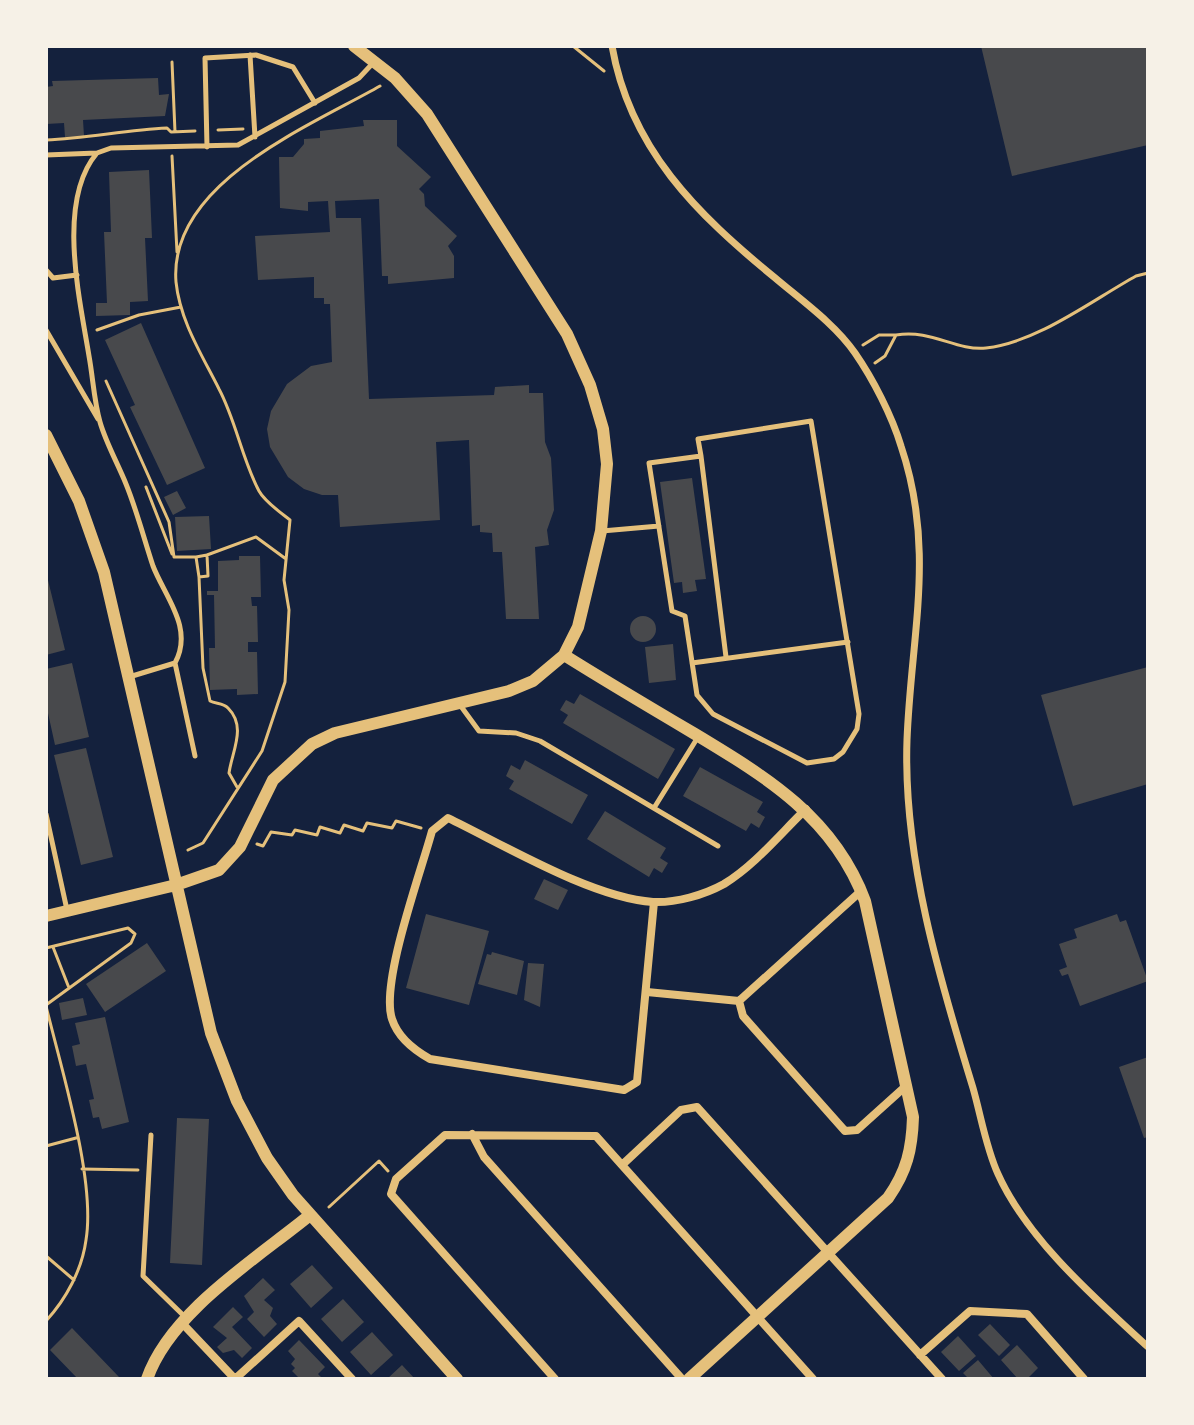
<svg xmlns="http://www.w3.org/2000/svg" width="1194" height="1425" viewBox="0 0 1194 1425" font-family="'Fira Sans',sans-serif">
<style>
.building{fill:#48494c}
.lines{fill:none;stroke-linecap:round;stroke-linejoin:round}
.path{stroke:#e5c07b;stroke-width:3}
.service{stroke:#e5c07b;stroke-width:5}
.pedestrian{stroke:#e5c07b;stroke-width:7}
.minor{stroke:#e5c07b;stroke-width:8}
.tertiary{stroke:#e5c07b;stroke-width:12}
</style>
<rect width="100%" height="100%" fill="#14213d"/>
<path class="building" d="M981,46H1148V145L1012,176Z
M158,78L159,95L169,94L165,116L83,120L84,136L65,137L64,123L46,124V87L53,86L52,81Z
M363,120H397V146L431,177L419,189L424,194L425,206L457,236L448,246L454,256V278L388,284V276H382L379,199L335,201L336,218H361L369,399L494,395L495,387L529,385V393H543L545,442L551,458L554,510L547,530L549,545L535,547L539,619H506L502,552H493L492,533L480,532V525L472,526L469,440L436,442L440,520L340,527L338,495H322L304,489L288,477L270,447L267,429L271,411L287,384L311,366L332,362L330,304H324V298H314V277L258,280L255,236L330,232L328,201L308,202V211L280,208L279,157H293L304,144V139L320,138V131L364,126Z
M149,170L152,238H145L148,301L130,302V315L96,316V303H107L104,232H111L109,172Z
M141,323L205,468L167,485L130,407L135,405L105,340Z
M692,478L706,579L695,580L697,591L683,593L682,582L674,583L660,482Z
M177,491L186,508L173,515L164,497Z
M209,516L211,549L177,551L175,517Z
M239,556H260L261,597H251L252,606H257L258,642H248V652H257L258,694L237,695V689L210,690L209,648H215L214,595H207V591H218V561L239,560Z
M47,576L65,650L46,655V577Z
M630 629a13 13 0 1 1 26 0a13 13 0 1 1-26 0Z
M673,644L676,680L649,683L645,647Z
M72,663L89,737L55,745L46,704V669Z
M1148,667V784L1073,806L1041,695Z
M580,694L675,749L658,779L563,723L568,715L560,710L566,700L574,704Z
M86,748L113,857L81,865L54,755Z
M525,760L588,795L572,824L509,789L514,781L506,776L511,765L520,770Z
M700,767L763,802L757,812L765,817L759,828L751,823L746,831L683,796Z
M605,811L666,848L660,858L668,863L662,873L654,868L649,877L587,839Z
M544,879L568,890L558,910L534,899Z
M426,914L489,931L469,1005L406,988Z
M1117,914L1120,922L1126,920L1148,981L1080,1006L1068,974L1062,976L1059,970L1067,967L1059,944L1077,938L1074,929Z
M147,943L166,971L105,1012L86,984Z
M492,952L524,961L517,995L478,984L487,954L491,955Z
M528,963L544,964L540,1007L524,1000Z
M83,998L87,1015L62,1020L59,1003Z
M105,1017L129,1122L102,1129L99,1117L93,1118L89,1100L94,1099L86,1064L76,1066L72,1046L80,1044L75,1023Z
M1148,1057V1137L1144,1138L1119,1067Z
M177,1118L209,1119L202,1265L170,1263Z
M312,1265L333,1288L311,1308L290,1284Z
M263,1278L275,1290L264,1300L273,1308L270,1316L277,1324L264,1337L247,1319L254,1312L244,1296Z
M343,1299L364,1322L342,1342L321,1319Z
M233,1307L243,1317L232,1327L252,1348L242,1358L234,1350L223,1353L217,1347L227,1338L213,1327Z
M990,1324L1010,1345L999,1356L978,1335Z
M72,1328L119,1377L117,1379H78L50,1350Z
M372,1332L393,1355L371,1375L350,1352Z
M958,1336L976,1356L959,1371L941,1352Z
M299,1340L325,1367L318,1374L323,1379H300L292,1371L295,1368L291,1364L295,1359L288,1351Z
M1017,1345L1038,1368L1027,1379H1018L1001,1360Z
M978,1360L994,1379H969L963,1373Z
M402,1365L415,1379H387Z"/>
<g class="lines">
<path class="path" d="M573,46L604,71
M172,62L175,132
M218,130L243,129
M46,140C88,138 126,130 167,128L171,132L195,131
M172,156L177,252
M97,330L139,315L181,307
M896,335C932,329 955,351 986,348C1038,342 1091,301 1136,276L1148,273
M863,345L879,335H896L885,356L875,363
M106,381L169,522L174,557H196
M146,487L172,554
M207,555L196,557L199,577L208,576L207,555L256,537L286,559
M199,577L203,668L210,701C216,704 223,703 228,708C247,727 232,751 229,773L237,787
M257,844L263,846L271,832L292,835L295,830L317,835L320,827L340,833L344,825L363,831L367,823L392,828L396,821L421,828
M188,850L203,843L262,751L285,682L289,610L284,580L290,520C280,512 265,502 259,491C242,459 236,421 219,389C202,355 180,321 176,282C168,183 310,126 380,86
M53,947L69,988
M46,948L128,928L135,934L131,943L46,1005
M46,1006C61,1068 96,1180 86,1240C82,1270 66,1299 46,1321
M46,1146L76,1138
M82,1169L138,1170
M329,1207L379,1161L388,1171
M46,1256L74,1280"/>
<path class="service" d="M250,55L255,137
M207,147L205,58L256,55L293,67L315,103
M46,155L97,153
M46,270L53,278L77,275
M46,330L98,419
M701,456L649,463L672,611L685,616L697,695L713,714L807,763L834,759L843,752L857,729L859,714L811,421L698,439L701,456L726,657
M602,531L659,526
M175,663L195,756
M692,663L848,642
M129,677L175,663C194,628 165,597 153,566C144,539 137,511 126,484C118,464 106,443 100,422C94,401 93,378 89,356C80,300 56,201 97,153L111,148L238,145L359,78L373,63
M460,705L479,731L516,733L540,741L718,846
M654,808L698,737
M46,814L67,910
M151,1135L143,1276L184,1316"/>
<path class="pedestrian" d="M612,46C630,149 697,214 774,277C801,300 835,324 855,353C873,379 892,416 901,446C936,550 911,635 907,740C903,857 939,977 973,1088C981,1116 986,1148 998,1174C1027,1239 1096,1299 1148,1347"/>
<path class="minor" d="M654,902L637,1082L624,1090L430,1059C414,1050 398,1038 392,1019C380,983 421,872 432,831L448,818C504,845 592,898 653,902C676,903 704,895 724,884C755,865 780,834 806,809
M647,992L739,1001L861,891
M739,1001L743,1016L845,1131L857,1130L907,1085
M472,1134L484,1157L682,1379
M622,1165L681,1110L697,1107L942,1379
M181,1322L235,1379
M920,1355L970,1311L1027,1314L1084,1379
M235,1379L299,1321L352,1379
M555,1379L391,1194L396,1179L445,1135L596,1136L813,1379"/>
<path class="tertiary" d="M46,435L79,501L104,572L211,1033L237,1101L267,1158L293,1195L457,1379
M564,655C607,682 651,708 695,734C768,778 834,818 865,901L913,1117C912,1149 907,1171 888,1198L689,1379
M46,916L176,885L219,870L240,847L273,780L312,744L335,733L509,691L533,681L564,655L578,627L601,531L607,464L603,429L590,385L567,334L427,114L395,78L354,46
M147,1379C170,1312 256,1259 310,1215"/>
</g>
<rect width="1194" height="1425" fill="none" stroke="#f6f1e7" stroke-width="96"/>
</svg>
